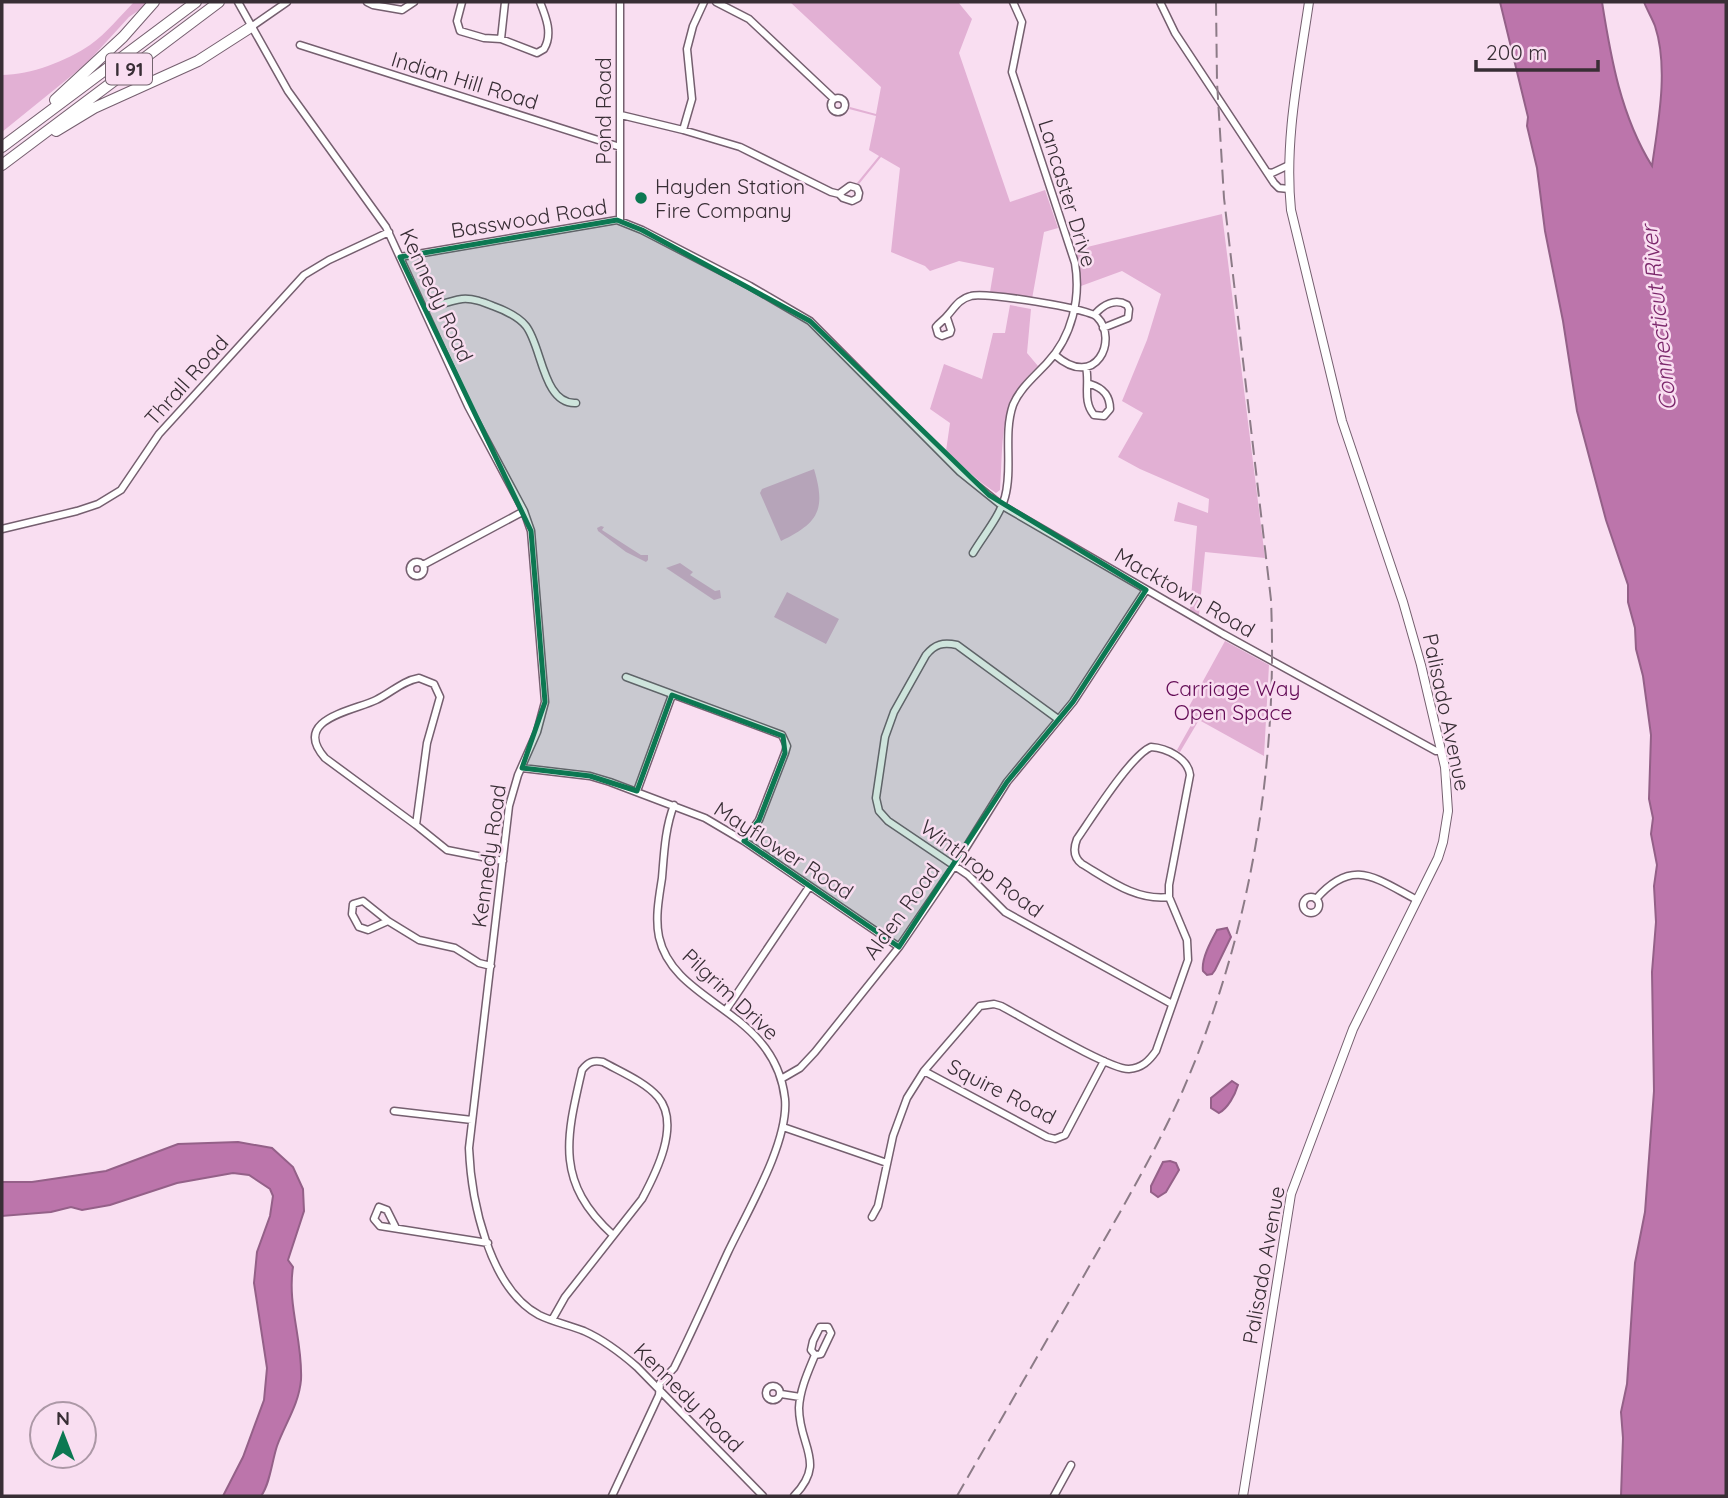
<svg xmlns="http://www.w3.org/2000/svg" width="1728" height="1498" viewBox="0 0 1728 1498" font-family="Quicksand,sans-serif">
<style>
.green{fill:#e2b0d4}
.water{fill:#bc75ab;stroke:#946088;stroke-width:2}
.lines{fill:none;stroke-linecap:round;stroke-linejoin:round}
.minor-casing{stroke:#755f6f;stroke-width:9}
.major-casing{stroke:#755f6f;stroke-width:10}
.highway-casing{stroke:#755f6f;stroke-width:12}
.minor{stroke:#fff;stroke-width:6}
.major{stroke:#fff;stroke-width:8}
.highway{stroke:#fff;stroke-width:10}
.rail{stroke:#8c7b87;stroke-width:2;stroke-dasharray:14 7;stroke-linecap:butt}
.marked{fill:#0c7852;fill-opacity:0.2;stroke:#0c7852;stroke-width:5;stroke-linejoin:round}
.poi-dot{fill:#0c7852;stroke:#f9def1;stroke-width:2.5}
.labels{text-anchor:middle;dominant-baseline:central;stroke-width:5;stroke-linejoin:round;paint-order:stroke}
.shield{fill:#f9def1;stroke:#72636d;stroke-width:2}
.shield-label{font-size:19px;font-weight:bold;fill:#382e35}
.street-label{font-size:21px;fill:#382e35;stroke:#f9def1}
.poi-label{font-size:21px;fill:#382e35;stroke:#f9def1;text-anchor:start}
.park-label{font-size:21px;fill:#630b55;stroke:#f9def1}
.water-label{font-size:23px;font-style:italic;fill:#7c286c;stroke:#f9def1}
</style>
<rect width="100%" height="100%" fill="#f9def1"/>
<path class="green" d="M134,2H146L145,6L129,17L86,64L2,132V75C31,75 66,61 90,45C107,33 120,16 134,2Z
M790,2H958L972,19L959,53L1010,202L1045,190L1058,228L1044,232L1032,299L990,292L994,268L959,261L930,271L925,266L891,252L900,168L881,157L859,184L857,183L879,156L869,150L876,116L849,109L850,107L876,114L881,87Z
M1222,214L1265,558L1205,552L1199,615L1190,610L1197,526L1174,521L1178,502L1208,513L1209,499L1140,469L1118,457L1143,413L1122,401L1147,340L1161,294L1122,271L1081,286L1075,250Z
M1010,305L1031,309L1027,353L1038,366C997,404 1004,438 1000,490L996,493L979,481L946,451L950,423L930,409L944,364L982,379L993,333H1005Z
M814,469C826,509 819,523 781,541L760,493L762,489Z
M601,526L604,527L602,530L641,555H648V560L646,562L626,552L598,531L597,528Z
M680,563L693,572L690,575L715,591L720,590L721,598L714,600L666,568Z
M787,592L839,619L826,644L774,617Z
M1225,641L1269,665L1264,756L1199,720L1180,752L1177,750L1195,718L1186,712Z"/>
<path class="water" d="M1500,2H1602C1611,59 1621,116 1652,166C1658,124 1669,68 1655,26C1652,18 1647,10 1644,2H1726V1496H1621L1623,1438L1621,1412L1627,1384L1635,1263L1645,1212L1654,1091L1652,972L1656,922L1654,886L1657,865L1651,834L1653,818L1649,799L1651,735L1643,676L1636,649L1635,628L1628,602V585L1606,520L1577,411L1563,321L1545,231L1537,168L1527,126L1528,117Z
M1227,928L1231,937L1215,970L1212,974L1207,975L1203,971C1201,959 1211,941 1217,930Z
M1232,1081L1238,1085C1235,1095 1228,1108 1219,1113L1211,1108V1098Z
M238,1142L272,1148L293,1167L303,1189L304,1211L288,1260L293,1267C287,1305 303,1341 301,1380C299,1404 285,1424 277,1446C272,1461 270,1484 261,1496H223L243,1457L264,1400L267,1368L254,1283L257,1252L270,1216L273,1196L270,1189L249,1175L233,1173L177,1183L110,1205L82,1210L71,1207L51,1212L2,1216V1182H32L106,1171L178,1144Z
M1170,1161L1176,1163L1179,1170L1166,1192L1158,1197L1151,1192V1186L1163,1162Z"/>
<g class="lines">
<defs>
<path id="minor" d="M238,2L288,91L386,227L468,406L524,511L531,531L545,702L537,732L518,775L509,806L469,1148C471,1200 489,1288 539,1315C553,1322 569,1325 584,1331C604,1340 621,1353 637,1367L763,1496
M367,2L373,5L402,10L414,2
M462,2L457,21L460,31L484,38L501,39L537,53L544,49C553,34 546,17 540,2
M716,2L749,19L834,99
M1160,2L1175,33L1274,183L1279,188L1289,189
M251,27L287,2
M501,39L505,2
M300,45L620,147
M831 105a7 7 0 1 1 14 0a7 7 0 1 1-14 0Z
M621,115L683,130L740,147L831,192L839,194L850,186L857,188L859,193L858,198L852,201L843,198L839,194
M683,130L692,99L687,49L693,26L704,2
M1267,172L1272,173L1289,165
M620,220V2
M400,257L617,220L642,230L750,286L810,321L960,472L1001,505L1223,634L1436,751H1441
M425,309C437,306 449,301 462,299C473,298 483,302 493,306C504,310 518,316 526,326C542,346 543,405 576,403
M1095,314C1103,305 1115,298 1127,305L1129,309L1128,318L1103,328
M947,318L951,330L950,333L942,336L938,334L936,327C939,323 944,320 947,316C955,307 959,299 971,296C984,292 1089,308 1097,317C1119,339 1096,391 1055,355
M1086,367C1090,384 1082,401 1094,415L1104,416L1110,409C1110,395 1103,388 1090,384
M2,529L77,511L98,504L121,490L159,434L304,275L329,260L389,232
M973,553C983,536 1000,516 1005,497C1013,468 1003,434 1013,405C1020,388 1035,376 1047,363C1072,337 1081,298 1075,263L1012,72L1022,22L1013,2
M410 569a7 7 0 1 1 14 0a7 7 0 1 1-14 0Z
M423,565L524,511
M626,677L782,735L787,746L785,753L759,820L744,841
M419,678L434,684L440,697L427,743L416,825L325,758C291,719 353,711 376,700C391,693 402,681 419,678Z
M1058,719L957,645C943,642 935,644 926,655L894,712L885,737L876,798L879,811L888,821L968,875L1005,912L1172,1004
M1151,747C1166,748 1188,758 1190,775L1169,885V897C1136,901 1109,880 1082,864C1074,858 1073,849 1077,839C1091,819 1131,755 1151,747Z
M522,768L590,776L610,782L705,818L744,841L899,947
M637,791L672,695
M416,825L447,850L503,861
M1303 905a8 8 0 1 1 16 0a8 8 0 1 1-16 0Z
M1316,899C1353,857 1375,878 1417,900
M363,901L388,921L368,930L359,927L352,914L353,904Z
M388,921L419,940L455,948L479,963L491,966
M726,1010L809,887
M924,1071L1047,1137L1055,1139L1065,1135L1104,1061
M781,1079L800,1068L815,1052L899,947L957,862L1007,782L1073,702L1146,590
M394,1111L472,1120
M783,1127L887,1163
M872,1217L878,1206L893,1136L907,1098L924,1071L980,1006L994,1004L1001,1006C1024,1018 1110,1070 1129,1069C1142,1068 1149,1061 1156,1051L1188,960L1187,940L1169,897
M396,1228L387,1210L379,1207L374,1219L380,1226L488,1243
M552,1320L565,1297L642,1199C656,1173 681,1124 658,1097C645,1082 621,1072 603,1062C593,1060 588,1062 582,1070C566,1139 555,1182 613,1235
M766 1393a7 7 0 1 1 14 0a7 7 0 1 1-14 0Z
M781,1394L800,1397
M612,1496L659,1395L660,1383L674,1368C693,1330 710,1291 728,1252C747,1212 789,1142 785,1099C775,1009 674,1005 659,937C655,918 659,897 662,878C664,854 665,828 674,805
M794,1496C827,1462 799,1447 799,1408C800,1389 808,1372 815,1355L821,1354L831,1333L828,1327H820L813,1341L811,1350L815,1355
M1054,1496L1071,1465"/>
<path id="major" d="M1243,1496L1291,1194L1353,1029L1438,858L1443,842L1448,811L1445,767L1421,665L1403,602L1342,421L1291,210C1284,140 1299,71 1309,2"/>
<path id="highway" d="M55,100L123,37L154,2
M56,131L94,108L198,61L251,27
M2,147L196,2
M2,165L219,2"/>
</defs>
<use href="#minor" class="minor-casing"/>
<use href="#major" class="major-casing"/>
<use href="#highway" class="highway-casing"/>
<use href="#minor" class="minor"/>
<use href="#major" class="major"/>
<use href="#highway" class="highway"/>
<path class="rail" d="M957,1496C1000,1421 1043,1347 1086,1272C1120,1212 1155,1153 1183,1090C1250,935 1278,768 1271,600L1224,198L1217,82L1216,2"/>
</g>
<path class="marked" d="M617,220L642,230L810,321L989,495L1146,590L1073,702L1007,782L899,947L744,841L759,820L785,753L783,736L672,695L637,791L590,776L522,768L545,702L531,531L400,257Z"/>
<circle class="poi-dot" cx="641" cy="198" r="7"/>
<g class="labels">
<rect class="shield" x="106" y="53.5" width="46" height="31" rx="5"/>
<g class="shield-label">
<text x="129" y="69">I 91</text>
</g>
<g class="street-label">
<text transform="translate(465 80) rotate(17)">Indian Hill Road</text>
<text transform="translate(603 111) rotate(-90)">Pond Road</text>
<text transform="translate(1068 193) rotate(73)">Lancaster Drive</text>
<text transform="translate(529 218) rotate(-9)">Basswood Road</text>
<text transform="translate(437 295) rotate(65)">Kennedy Road</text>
<text transform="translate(186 380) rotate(-48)">Thrall Road</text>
<text transform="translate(1185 592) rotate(30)">Macktown Road</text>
<text transform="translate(1447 712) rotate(78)">Palisado Avenue</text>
<text transform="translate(784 850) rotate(33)">Mayflower Road</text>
<text transform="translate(488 856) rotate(-82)">Kennedy Road</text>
<text transform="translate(982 868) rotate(37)">Winthrop Road</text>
<text transform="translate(901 911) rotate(-54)">Alden Road</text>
<text transform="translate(731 994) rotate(43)">Pilgrim Drive</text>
<text transform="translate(1002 1091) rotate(27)">Squire Road</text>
<text transform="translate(1263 1265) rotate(-80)">Palisado Avenue</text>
<text transform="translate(689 1397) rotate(45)">Kennedy Road</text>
</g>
<g class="poi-label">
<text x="655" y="186">Hayden Station<tspan x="655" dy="24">Fire Company</tspan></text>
</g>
<g class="park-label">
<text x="1233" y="688">Carriage Way<tspan x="1233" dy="24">Open Space</tspan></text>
</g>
<g class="water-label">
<text transform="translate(1658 318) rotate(-96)">Connecticut River</text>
</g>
</g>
<rect width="1728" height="1498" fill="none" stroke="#382e35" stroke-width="7"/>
<g transform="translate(63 1435)"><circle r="33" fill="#f9def1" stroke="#ac98a6" stroke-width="2"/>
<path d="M0-5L12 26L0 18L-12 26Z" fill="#0c7852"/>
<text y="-10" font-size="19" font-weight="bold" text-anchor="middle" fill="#382e35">N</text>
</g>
<path d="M1476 60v10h122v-10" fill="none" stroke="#382e35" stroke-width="3.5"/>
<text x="1486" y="60" font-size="21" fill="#382e35" stroke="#f9def1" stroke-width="5" paint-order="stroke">200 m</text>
</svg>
